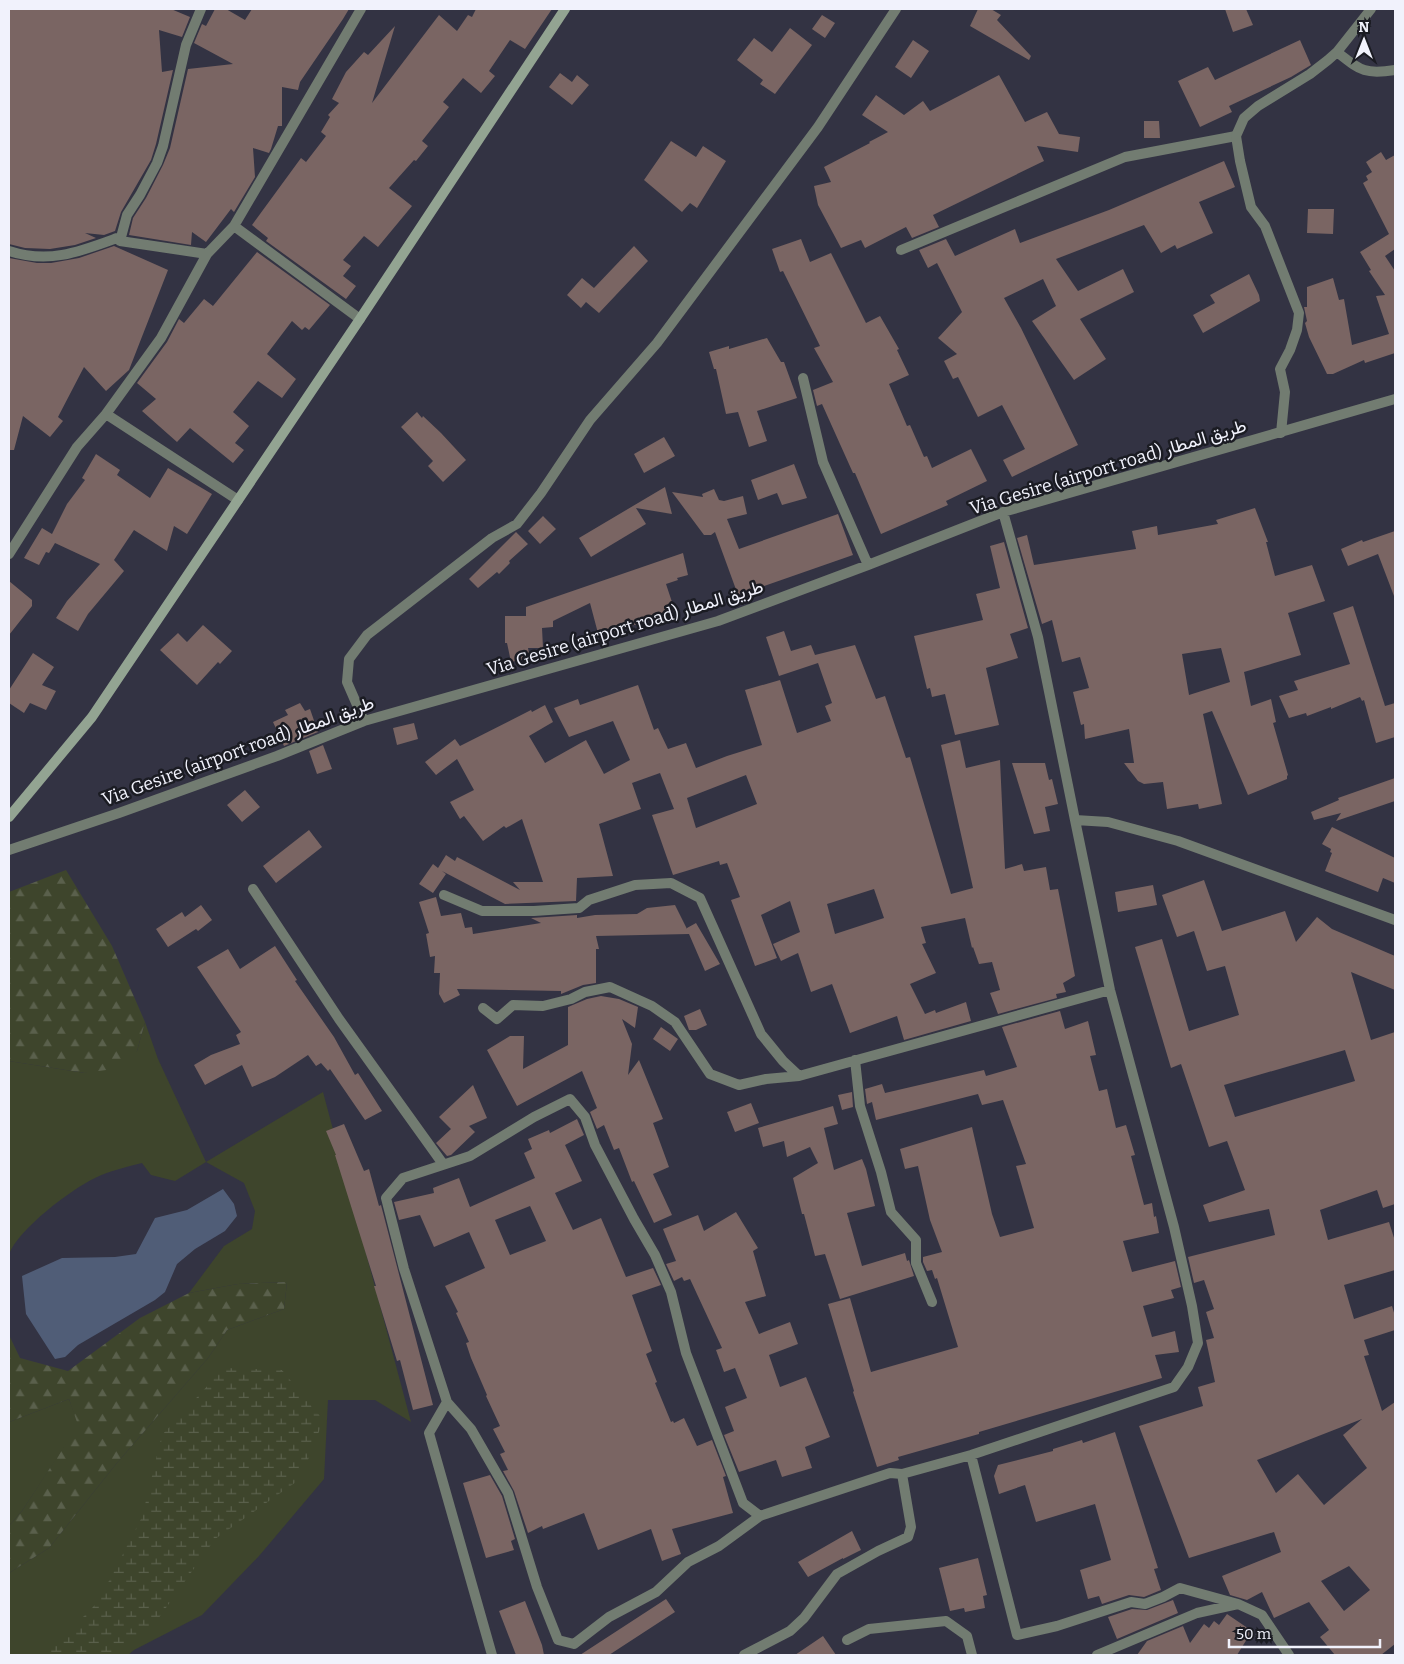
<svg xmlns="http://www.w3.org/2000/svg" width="1404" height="1664" viewBox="0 0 1404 1664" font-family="Bitter,Vazirmatn,serif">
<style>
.grass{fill:#3e452c}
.forest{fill:url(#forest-firs)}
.wetland{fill:url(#wetland-marsh)}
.water{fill:#505d77}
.building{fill:#7a6563;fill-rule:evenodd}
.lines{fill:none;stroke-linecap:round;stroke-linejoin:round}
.service{stroke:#727c71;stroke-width:10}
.minor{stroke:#727c71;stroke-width:10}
.secondary{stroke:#93a492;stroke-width:10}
.labels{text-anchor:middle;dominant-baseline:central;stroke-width:5;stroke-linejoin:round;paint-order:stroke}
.street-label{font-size:18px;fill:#f1f2fc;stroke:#1b1c23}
</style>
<defs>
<pattern id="forest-firs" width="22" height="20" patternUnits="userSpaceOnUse" patternTransform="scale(1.25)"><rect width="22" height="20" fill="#3e452c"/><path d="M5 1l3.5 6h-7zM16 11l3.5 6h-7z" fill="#5a604c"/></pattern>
<pattern id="wetland-marsh" width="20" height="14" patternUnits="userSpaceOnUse" patternTransform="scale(1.25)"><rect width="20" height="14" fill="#3e452c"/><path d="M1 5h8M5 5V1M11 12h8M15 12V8" fill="none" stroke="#5a604c"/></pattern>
</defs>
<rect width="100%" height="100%" fill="#333343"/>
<path class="grass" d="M145,1022L158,1059L206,1162L323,1092L411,1422L375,1400H328L324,1479L259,1556L202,1615L134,1650L128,1655H9V1573L49,1548L116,1464L208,1358L227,1330L284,1309L287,1282L238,1284L189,1293L224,1246L252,1229L255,1211L244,1183L206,1162L175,1181L151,1175L142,1163C126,1167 109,1171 95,1178C70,1190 19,1229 9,1254V1061L85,1073L137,1051Z
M69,1399L79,1425L22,1511L9,1526V1422Z"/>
<path class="forest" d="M66,870L112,946L145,1022L137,1051L120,1068L85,1073L9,1061V892Z
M287,1282L284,1309L227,1330L208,1358L116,1464L49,1548L9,1573V1526L22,1511L78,1425L69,1399L9,1422V1335L20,1358L68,1371L140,1318L189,1293L238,1284Z"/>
<path class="wetland" d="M224,1368L282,1370L323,1420L311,1454L296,1482L215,1539L153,1626L118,1655H45L98,1602L142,1517L162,1435Z"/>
<path class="water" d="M223,1189L234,1204L237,1216L225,1231L195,1249L177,1264L165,1292L155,1300L78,1345L65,1357L55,1359L26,1314L22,1276L62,1258L115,1257L136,1254L155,1218L187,1210Z"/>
<path class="building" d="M9,9H171L190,17L182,37L159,30L162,72L173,70L156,144L151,160L121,212L115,231L104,235L85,233L96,238L75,245L50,249L25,248L9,244V228L10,227L9,208Z
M215,9H226L245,20L252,9H349L343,19L300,82L298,90L282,87V126H278L271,149L269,153L253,148L255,177L234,212L231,209L206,242L192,232L191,245L129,235L133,218L146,198L163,165L170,148L188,69L233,64L194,43L202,24L206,26Z
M476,9H552L525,49L510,40L489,71L495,76L481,93L463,78L443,102L449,107L422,141L428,146L416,161L414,160L389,188L412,206L378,247L364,236L343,260L351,266L343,276L356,286L346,299L266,241L268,238L252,225L301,158L306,162L326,136L321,132L330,117L328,115L339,103L332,99L346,72L364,52L368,55L395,26L372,103L439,15L457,31L468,15L472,17Z
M978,9H991L1001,15L997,20L1031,56L1029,60L970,26Z
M1225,9H1246L1253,25L1233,32Z
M822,15L835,23L825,38L812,29Z
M790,28L812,45L775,94L760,84L763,80L737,60L754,38L772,52Z
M913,40L929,51L911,78L895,67Z
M1300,40L1311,65L1291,77L1229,106L1232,112L1200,127L1178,81L1208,67L1215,80Z
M560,73L572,82L577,75L589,85L572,105L549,87Z
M999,75L1025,122L1047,112L1059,134L1080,137L1078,152L1037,146L1044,161L933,215L939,227L912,238L906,227L865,248L861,240L841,248L818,205L814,186L831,182L824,167L870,143L869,142L888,132L862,115L876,95L904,115L923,101L930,111Z
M1144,121H1159L1160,138H1144Z
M671,141L696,157L703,146L726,161L697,208L690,203L682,212L644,180Z
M1381,152L1386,160L1395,155V249L1385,256L1395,271V353L1365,363L1364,360L1333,374H1327L1309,337L1305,323L1307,321L1304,307H1307V287L1333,278L1339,300L1344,299L1352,345L1389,334L1376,296L1385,295L1369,271L1371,270L1360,252L1389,234L1363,183L1368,180L1366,176L1372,172L1366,162Z
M1224,161L1235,187L1199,202L1213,233L1177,249L1175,245L1161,253L1144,225L1056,259L1078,291L1123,269L1134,292L1080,319L1106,359L1074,380L1032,321L1056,306L1043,279L1004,298L1021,328L1078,445L1012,477L1003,460L1025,449L1002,405L978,417L958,377L953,379L944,361L957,354L938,338L962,312L937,263L928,268L919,250L946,239L955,256L1015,229L1020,243L1109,210Z
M1308,209H1334L1333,234L1307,233Z
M801,239L810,262L831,253L866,323L880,316L899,349L897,350L909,375L889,384L907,426L910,425L924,457L927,456L932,468L971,449L987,481L946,501L948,505L881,534L855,473H853L822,404L817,406L813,390L833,382L814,348L820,346L783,271L780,272L772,249Z
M114,246L168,270L129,370L106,391L84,367L58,417L63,421L50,437L23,416L14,450H9V258L37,263H51L79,258Z
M634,246L648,261L599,313L586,302L581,308L567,295L582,278L594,288Z
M257,252L330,305L309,330L305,327L302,330L292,321L267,354L296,379L282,398L258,381L233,412L249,426L235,443L244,450L233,463L190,428L177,442L142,411L156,399L137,383L167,342L179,319L184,323L204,299L213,306Z
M1249,274L1259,295L1260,301L1203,333L1193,315L1215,303L1210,295Z
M767,338L781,362H784L797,398L757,411L767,441L749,447L738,412L726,414L716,369H714L709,352L729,346V349Z
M417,412L422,418L423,416L441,433L466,460L443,482L428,466L433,461L401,427Z
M664,437L675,456L644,473L634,454Z
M96,454L120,470L117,475L150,498L168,468L212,494L187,534L174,526L167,551L134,530L114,560L124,571L88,614L78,631L56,618L67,601L100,564L55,543L49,553L46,552L39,565L24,558L42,528L52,534L67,504L85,480L82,478Z
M794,464L807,498L782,505L777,493L758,500L751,480Z
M665,487L672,514L636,508L646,524L591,557L579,538Z
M714,489L719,500L724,501L743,496L747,514L727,519L739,549L838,514L853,555L738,595L715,532L711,535H704L672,492L703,497L702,494Z
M1255,508L1268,542H1266L1275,576L1312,565L1325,601L1288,613L1301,655L1244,672L1251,706L1271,699L1276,722L1273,723L1288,775L1287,776V779L1248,795L1212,711L1203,714L1222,804L1199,809L1198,804L1167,809L1163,782L1144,784L1138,781L1124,763H1134L1129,729L1085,739L1084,724L1081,725L1073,692L1089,688L1080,657L1062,662L1052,620L1042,624L1017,538L1027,535L1034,565L1136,549L1132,531L1157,526L1158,535L1218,524L1216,520ZM1221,648L1230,682L1189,695L1182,654Z
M543,516L556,529L540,544L528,531Z
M1395,531V596H1394L1378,554L1348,566L1341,549L1362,540L1363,542Z
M516,532L528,544L509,561L510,563L499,574L497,572L478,588L469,579Z
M1004,542L1028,628L1010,634L1018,658L986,668L999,725L955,735L945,694L932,697L930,688L927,689L914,636L983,620L976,594L1000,588L990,546Z
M683,553L688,575L677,578L678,580L666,584L675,611L599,637L590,603L553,621V627L542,628L543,648H528L530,658L511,662L507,643H505V616H526V607Z
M9,581L32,600V606L9,635Z
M1353,606L1385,706L1395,703V737L1376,743L1364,700L1362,701L1360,697L1331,709V707L1307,716L1306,713L1289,718L1279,696L1298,690L1294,681L1350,664L1333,613Z
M203,625L232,651L220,664L218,662L197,685L160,650L178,633L187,642Z
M784,631L791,651L811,645L815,655L855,645L876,699L885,696L906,758L910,757L951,894L973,888L941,745L960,740L966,768L1000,760L1005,869L1022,864L1024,871L1046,867L1050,890L1058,889L1075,976L1063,983L1066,992L1056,994L1057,998L998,1014L990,993L1000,990L992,962L979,964L973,947L972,948L965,918L921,927L926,943L922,944L936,973L910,984L925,1014L935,1010L936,1013L966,1002L971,1021L904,1040L897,1016L850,1033L832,984L811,992L798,953L781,961L773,944L800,932L790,901L761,915L777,958L755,966L731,900L740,897L727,863L720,865L719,861L673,875L652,815L674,809L660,773L632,783L641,809L599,824L613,876L577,878L576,901L505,904L442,871L446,874L433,893L419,884L433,864L438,868L446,855L455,861L457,857L520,890L513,882H543L522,819L506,828L504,826L483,841L464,816L460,819L450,802L474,790L457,759L436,775L425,762L455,739L460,746L531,710L532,712L545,705L553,722L529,736L545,763L586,740L604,774L630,760L613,721L569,737L554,708L578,699L580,705L638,685L654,730L658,728L668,749L686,743L696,768L727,756L762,745L745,690L780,680L797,733L831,721L825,706L832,703L818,663L779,676L766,637ZM746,775L757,804L696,828L687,798ZM874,889L884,918L835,934L827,904Z
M33,653L54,667L42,685L56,691L46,710L30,703L24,713L9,703V690Z
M300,703L305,711L310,709L318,732L284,746L273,722L288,715L285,710Z
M414,723L418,739L397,745L393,728Z
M323,745L332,769L317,774L309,751Z
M1012,763H1045L1049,780L1052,779L1058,804L1045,807L1050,831L1034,834Z
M1395,778V801L1336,821L1341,813L1314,820L1311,812L1339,800L1338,798Z
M245,790L260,807L242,822L227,805Z
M1332,827L1395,858V883L1383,878L1378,892L1325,871L1332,853L1330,852L1331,849L1322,844Z
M309,830L322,847L276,883L263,866Z
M1204,880L1222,931L1285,911L1296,942L1317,917L1332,929L1395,956V990L1351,972L1371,1040L1395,1032V1204L1383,1208L1377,1190L1320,1210L1328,1240L1389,1222L1395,1241V1270L1344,1285L1354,1319L1392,1306L1395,1316V1330L1364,1340L1369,1355L1364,1356L1382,1411L1395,1402V1644L1381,1655H1335L1320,1637L1329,1630L1309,1602L1274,1618L1262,1592L1247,1600L1230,1595L1222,1576L1281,1552L1274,1532L1189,1558L1139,1426L1203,1406L1198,1387L1215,1382L1206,1340L1214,1338L1206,1312L1214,1309L1204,1280L1194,1283L1188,1257L1275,1235L1269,1209L1209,1222L1203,1205L1245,1190L1227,1141L1209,1147L1181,1064L1171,1068L1135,947L1162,939L1189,1031L1239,1015L1225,966L1207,971L1194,931L1177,937L1162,895ZM1345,1050L1355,1081L1235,1117L1224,1085ZM1362,1419L1343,1435L1367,1468L1324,1505L1298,1474L1276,1493L1257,1460ZM1349,1566L1370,1590L1344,1611L1321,1581Z
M1153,885L1157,905L1118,912L1115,892Z
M436,897L441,916L461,913L465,928L472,927L473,934L541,923L531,918L577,915V918L595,915L637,914L647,908L675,905L687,929V928L696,923L720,964L705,971L689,934L596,936L599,949H596V983L583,985L561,994V991L457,989L460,995L444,1003L439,994L440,973H434L435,956L430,957L426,934L429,933L419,902Z
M201,905L212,920L198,931L196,929L168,947L156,929L182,912L185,917Z
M275,946L297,980L295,981L334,1037L355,1075L358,1073L382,1111L365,1120L330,1069L328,1071L321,1063L316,1066L308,1055L275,1077L252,1087L242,1065L205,1085L194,1065L211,1055L240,1044L236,1035L241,1032L197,967L228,949L240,969Z
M601,996L619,999L638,1007L635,1028L622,1019L632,1044L628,1075L639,1060L663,1119L653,1123L669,1167L653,1174L672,1215L654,1223L634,1181L632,1182L619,1148L614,1150L604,1125L597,1129L590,1112L597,1108L582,1071L517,1106L487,1050L510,1036H524L523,1069L568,1045V1007L587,999Z
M700,1009L707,1025L696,1030H689L684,1016Z
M1060,1011L1065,1029L1088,1021L1096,1055L1090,1056L1099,1091L1107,1089L1116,1128L1126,1125L1135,1155L1131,1156L1144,1205L1152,1203L1154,1217L1156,1216L1159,1233L1123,1241L1132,1272L1175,1261L1181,1287L1171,1290L1174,1298L1143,1306L1152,1337L1175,1331L1179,1352L1155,1355L1162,1378L979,1432V1434L898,1457L899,1460L877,1467L853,1392L854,1391L828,1304L850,1298L871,1372L958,1347L937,1278L935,1279L932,1270L927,1271L923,1262V1257L942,1252L930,1220L918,1166L905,1169L900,1149L972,1127L992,1214L1000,1237L1034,1228L1016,1166L1026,1164L1003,1100L982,1105L978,1094L876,1120L872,1102L867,1104L865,1089L882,1084L885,1093L984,1070L986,1076L1017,1067L1002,1027Z
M661,1027L678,1039L670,1051L653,1039Z
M473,1085L487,1118L469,1126L475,1132L451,1155L447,1156L436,1143L451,1129L439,1117Z
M852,1092L853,1107L842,1110L838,1095Z
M751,1103L759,1123L735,1132L727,1112Z
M833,1106L838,1124L824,1128L834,1170L862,1159L866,1169L875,1206L847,1213L862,1266L905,1253L907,1261L909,1260L914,1276L840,1299L825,1254L815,1256L804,1214H802L793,1178L818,1163L810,1147L787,1157L784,1141L763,1147L758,1128Z
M577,1119L584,1135L565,1145L582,1181L555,1193L573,1230L601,1218L626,1277L653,1268L661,1285L632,1295L652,1351L646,1354L657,1382L655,1383L671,1422L673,1421L674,1423L684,1418L697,1446L712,1440L726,1476L723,1477L733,1513L672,1529L681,1554L662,1561L651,1529L598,1550L584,1513L543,1529L542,1526L528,1533L514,1491L503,1471L508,1470L500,1454L505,1452L493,1429L500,1426L486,1396L487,1395L471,1358L466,1343L469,1342L456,1313L458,1312L445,1286L485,1268L469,1232L434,1247L420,1215L399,1220L394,1202L434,1193L433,1188L459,1178L470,1207L508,1190L535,1178L524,1153L532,1149L528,1139L549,1130L550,1133ZM530,1206L546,1241L510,1255L495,1220Z
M344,1124L364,1171L369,1169L379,1206L381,1205L433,1405L413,1410L400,1360L397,1361L374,1286H376L335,1155H336L326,1131Z
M736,1212L758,1248L753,1251L766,1296L745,1302L759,1334L790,1322L798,1344L769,1355L780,1387L806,1377L830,1437L805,1447L812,1468L782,1477L776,1460L739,1472L724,1435L734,1431L725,1407L747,1398L735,1368L724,1372L716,1350L722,1348L690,1279L684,1281L682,1277L674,1281L666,1264L676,1261L663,1229L698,1215L704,1231Z
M1115,1432L1158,1568L1154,1569L1161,1590L1144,1597L1129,1595L1102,1604L1099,1596L1088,1599L1080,1570L1111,1560L1095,1504L1036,1522L1025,1485L999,1494L994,1476L998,1465L1053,1451V1449L1082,1440L1083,1443Z
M490,1475L502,1496L515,1539L511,1541L514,1550L486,1558L463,1483Z
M852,1531L861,1550L843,1559V1558L808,1577L798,1562Z
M978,1558L987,1595L983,1596L985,1608L965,1612L964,1608L950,1611L939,1568Z
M666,1599L675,1612L609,1655H580Z
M1173,1600L1178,1613L1117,1639L1108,1617L1132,1609L1147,1610Z
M525,1601L542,1645L544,1655H516L499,1611Z
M1227,1614L1252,1631L1237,1655H1137L1147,1641L1183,1626L1190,1643L1204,1624L1209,1628L1214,1621L1219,1625Z
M823,1636L836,1655H795Z"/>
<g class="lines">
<path class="service" d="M901,250L1125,157L1236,136
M847,1640L869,1629L946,1621L967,1636L972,1655"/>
<path class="minor" d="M201,9L186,45L163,146L157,163L140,195L127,215L120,241L207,254
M1337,52C1360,70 1364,75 1395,70
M234,226L360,319
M9,251C49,264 79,252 117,238L120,241
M803,378L823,462L868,565
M106,414L238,500
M1281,433L1285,392L1280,369L1290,350L1297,330L1299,313L1265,226L1251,207L1240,161L1236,136L1244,118L1258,106L1310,74L1328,60L1337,52L1371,9
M1003,512L1038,637L1075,820L1108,822L1178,841L1395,920
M9,554L77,447L106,414L161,338L207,254L234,226L361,9
M364,721L347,682L349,659L367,635L492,538L517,524L541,493L590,420L657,343L818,127L896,9
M9,850L119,813L277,756L364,721L718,621L868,565L1003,512L1395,399
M253,889L339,1019L443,1164
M444,895L482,911H534L579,908L589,900L635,885L671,883L700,898L761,1034L783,1061L799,1076L1110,990
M483,1008L497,1019L513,1005L543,1006L571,999L585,992L610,987L652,1006L675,1022L710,1074L739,1085L766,1079L799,1076
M855,1060L860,1106L881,1172L891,1212L916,1240V1263L932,1302
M447,1402L429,1433L492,1655
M971,1455L1017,1635L1057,1626L1131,1602L1145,1604L1163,1597L1180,1588L1238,1604
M760,1516L719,1546L688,1562L656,1592L609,1617L574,1644L558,1640L537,1587L508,1493L471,1429L447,1402L404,1269L386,1198L403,1178L470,1156L534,1117L570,1099L585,1117L595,1145L634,1219L655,1255L671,1292L686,1353L743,1503L760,1516L890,1473L902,1474L971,1455L1174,1387L1188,1367L1198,1343L1192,1306L1174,1227L1110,990L1075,820
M744,1655L790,1631L804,1618L837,1574L878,1551L908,1537L911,1527L902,1474
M1097,1655L1197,1613L1238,1604L1262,1615L1289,1655"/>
<path class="secondary" d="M9,817L92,717L360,319L565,9"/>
</g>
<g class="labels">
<g class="street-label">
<text transform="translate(1108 467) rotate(-17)">Via Gesire (airport road) طريق المطار</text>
<text transform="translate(625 628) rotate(-17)">Via Gesire (airport road) طريق المطار</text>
<text transform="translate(238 751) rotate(-20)">Via Gesire (airport road) طريق المطار</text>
</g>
</g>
<rect width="1404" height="1664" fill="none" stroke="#f1f2fc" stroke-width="20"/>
<g transform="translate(1364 40)" stroke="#1b1c23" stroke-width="4" paint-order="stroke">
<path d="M0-4L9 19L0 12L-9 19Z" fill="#f1f2fc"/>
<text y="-8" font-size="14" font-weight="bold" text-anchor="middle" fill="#f1f2fc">N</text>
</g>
<path d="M1229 1639v8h151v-8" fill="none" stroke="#f1f2fc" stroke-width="2.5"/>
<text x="1236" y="1639" font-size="15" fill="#f1f2fc" stroke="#1b1c23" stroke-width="4" paint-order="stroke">50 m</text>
</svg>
